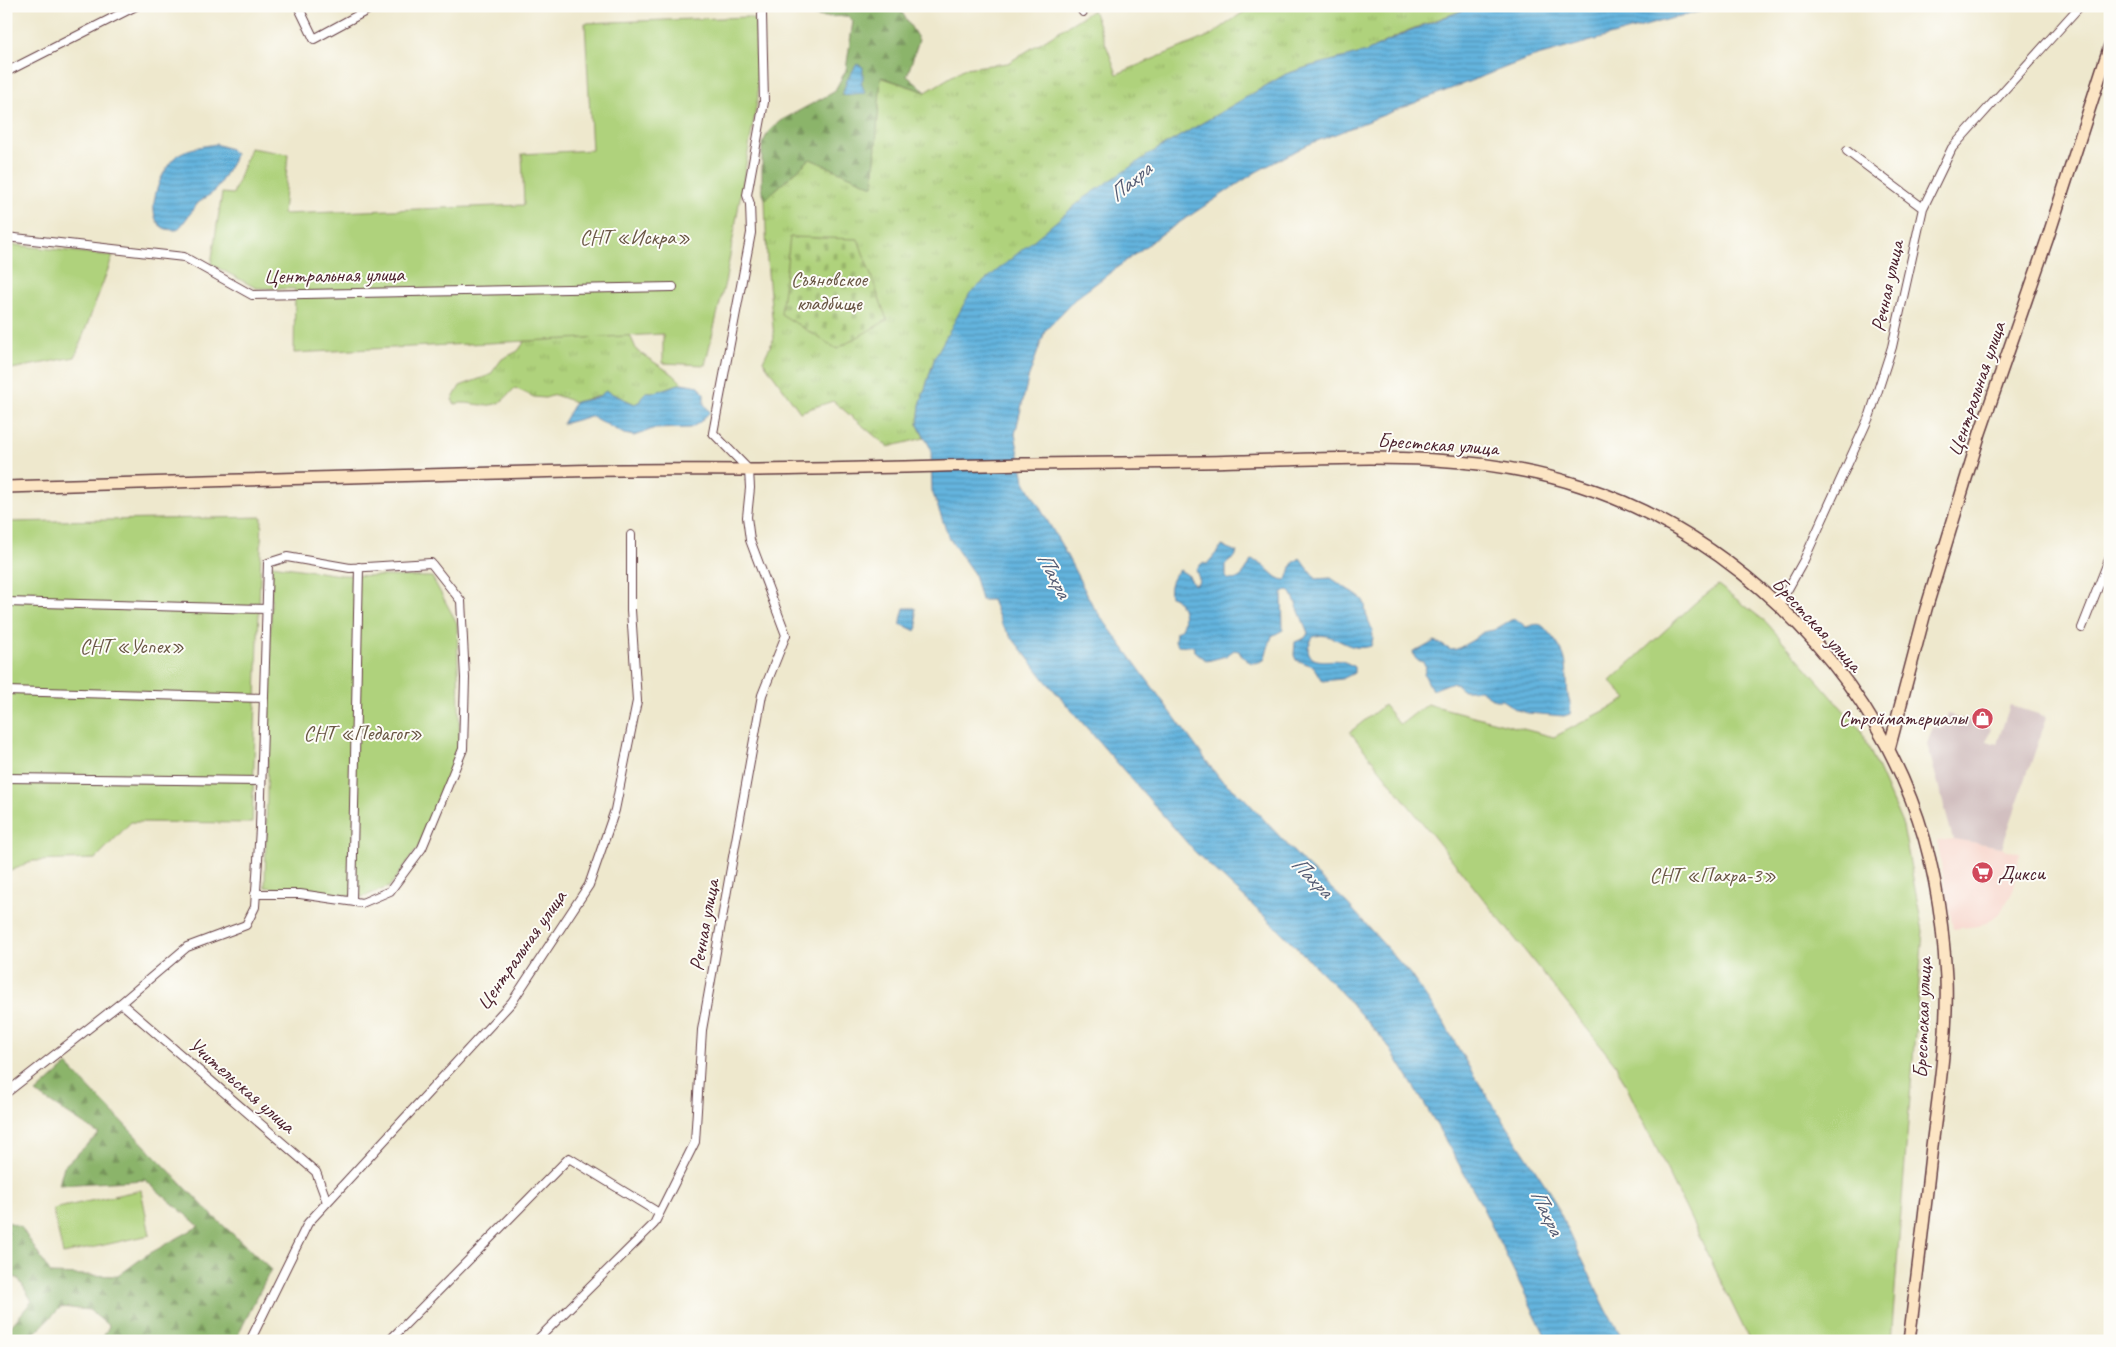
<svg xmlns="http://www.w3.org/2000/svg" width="2116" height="1347" viewBox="0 0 2116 1347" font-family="Caveat,sans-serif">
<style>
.built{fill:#f7d1c7}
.industrial{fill:#d2bfc0}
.grass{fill:url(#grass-tufts);stroke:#7c7853}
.forest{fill:url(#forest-firs);stroke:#6a6a4b}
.cemetery{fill:url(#cemetery-stones);stroke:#7c7853}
.garden{fill:#afd27b;stroke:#7c7853}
.water{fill:url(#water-rules);stroke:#566a84}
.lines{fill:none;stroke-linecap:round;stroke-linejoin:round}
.street-casing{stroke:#633d43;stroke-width:10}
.secondary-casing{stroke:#633d43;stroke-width:14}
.street{stroke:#fff;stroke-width:8}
.secondary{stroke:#fce5c4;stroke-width:11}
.labels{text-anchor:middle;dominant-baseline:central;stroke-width:4;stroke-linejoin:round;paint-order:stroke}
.park-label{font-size:21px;fill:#685543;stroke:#fdfcf7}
.street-label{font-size:21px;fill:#4a1f2b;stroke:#fdfcf7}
.poi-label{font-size:21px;fill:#4a1f2b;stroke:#fdfcf7;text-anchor:end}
.water-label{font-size:22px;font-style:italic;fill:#545b73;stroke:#fdfcf7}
</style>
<defs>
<pattern id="grass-tufts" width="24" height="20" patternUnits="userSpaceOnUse" patternTransform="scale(1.25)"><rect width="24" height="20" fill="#afd27b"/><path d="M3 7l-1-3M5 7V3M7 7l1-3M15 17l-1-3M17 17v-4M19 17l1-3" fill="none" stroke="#98b46a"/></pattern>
<pattern id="forest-firs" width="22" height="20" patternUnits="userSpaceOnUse" patternTransform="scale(1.25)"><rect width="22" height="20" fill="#8bb46b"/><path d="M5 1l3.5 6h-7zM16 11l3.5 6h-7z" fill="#749258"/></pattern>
<pattern id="cemetery-stones" width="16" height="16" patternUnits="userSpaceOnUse" patternTransform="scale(1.25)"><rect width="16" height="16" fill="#afd27b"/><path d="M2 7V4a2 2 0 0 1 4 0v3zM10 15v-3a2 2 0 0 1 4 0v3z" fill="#98b46a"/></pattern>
<pattern id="water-rules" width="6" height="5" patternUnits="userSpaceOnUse" patternTransform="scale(1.25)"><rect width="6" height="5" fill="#63b4de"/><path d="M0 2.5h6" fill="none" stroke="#5492b4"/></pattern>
</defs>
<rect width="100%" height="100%" fill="#fdfcf7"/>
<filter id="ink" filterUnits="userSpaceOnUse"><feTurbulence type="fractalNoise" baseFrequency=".02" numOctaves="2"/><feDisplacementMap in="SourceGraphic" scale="10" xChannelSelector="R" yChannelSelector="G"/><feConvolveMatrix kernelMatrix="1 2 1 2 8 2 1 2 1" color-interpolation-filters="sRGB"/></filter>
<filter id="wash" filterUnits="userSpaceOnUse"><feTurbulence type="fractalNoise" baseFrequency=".0096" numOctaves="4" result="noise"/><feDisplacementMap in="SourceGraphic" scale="20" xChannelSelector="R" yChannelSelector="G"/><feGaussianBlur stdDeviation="1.12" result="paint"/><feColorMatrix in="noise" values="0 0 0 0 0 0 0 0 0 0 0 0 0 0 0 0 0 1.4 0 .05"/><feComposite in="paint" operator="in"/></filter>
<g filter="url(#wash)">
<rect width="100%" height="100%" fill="#eee8cd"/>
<path class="built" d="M1953,839L2002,847L2008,851L2019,852L2017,875L2013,891L1999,915L1979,926L1953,929L1937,841Z"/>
<path class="industrial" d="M2010,705L2047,717L2002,847L1953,839L1927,744L1933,726L1943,729L1948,714L1991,728L1987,741L1997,744Z"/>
<path class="grass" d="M1252,6H1474L1409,30L1366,52L1311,66L1286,74L1151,153L935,357L920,405L918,425L924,438L888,447L833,401L800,412L763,361L774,338L767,262L765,199L810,158L873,186L880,77L926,92L965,68L1008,63L1093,10L1117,74L1211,35Z
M630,335L637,351L674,375L682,383L656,392H646L640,401L635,404L611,393L575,402L555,395L545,398L534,397L515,388C510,392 506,399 500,402C486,410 470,400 455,404L452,400L460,386L490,375L502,359L518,351L525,341Z"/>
<path class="forest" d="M807,6H898L919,40L907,76L926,92L881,77L873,186L810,159L765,199L762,191V144L769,131L780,121L834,92L846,70L853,21L848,16L823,17L808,14Z
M67,1065L213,1216L271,1269L235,1341H101L109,1326L89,1310L61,1307L27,1341H6V1332L32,1301L18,1278L6,1277V1221L21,1227L51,1274L118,1276L145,1256L199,1226L145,1180L59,1185L64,1166L99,1134L36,1093Z"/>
<path class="cemetery" d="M790,237L858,239L887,320L837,349L781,314Z"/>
<path class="garden" d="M748,17L755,20L758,96L726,278L705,365L663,363V334L294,353L295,289L256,288L211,264L222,193L233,194L250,148L288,154L283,214L524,205L522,154L592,150L585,23Z
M6,244L113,256L75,357L6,370Z
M262,517L252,823L131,822L95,859L33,861L6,873V522Z
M272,565L340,575L432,577L457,623L460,750L420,845L389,887L362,897L265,887Z
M1718,585L1766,622L1861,730L1903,826L1923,931L1891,1341H1750L1616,1065L1350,732L1384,705L1400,725L1427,704L1554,737L1627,699L1610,681L1696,602Z
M141,1190L150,1235L63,1254L53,1209Z"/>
<path class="water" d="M1474,6H1725L1684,15L1527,59L1307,145L1256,172L1162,234L1075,299L1045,331L1028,379L1015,434L1024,480L1062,546L1093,606L1219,778L1244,798L1305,864L1347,903L1410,974L1444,1023L1473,1074L1550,1192L1606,1309L1624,1341H1548L1477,1196L1427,1108L1387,1044L1337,988L1278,929L1195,852L1045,680L1002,625L992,600H981L974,574L949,538L932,491L931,449L918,425L920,405L935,357L970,293L1083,199L1151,153L1286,74L1311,66L1366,52L1409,31Z
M857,64L863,67V79L861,82L865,93L842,95L847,80Z
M216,144L230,149L235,154L233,161L215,191L198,203L181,226L177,230C172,230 166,230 162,227C142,213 163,164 179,154C189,148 204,146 216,144Z
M682,383L699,386L704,394V404L710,412L699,423L690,428L653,429L634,436L624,434L591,416L562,424L575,402L596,398L606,391L635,404L640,401L642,396L646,392H656Z
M1222,546L1237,552L1235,557L1226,564V578C1239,585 1247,570 1251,560C1268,563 1272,580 1285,580L1288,577L1292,564L1300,558L1316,579L1331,578L1362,599C1366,604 1365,608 1366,614C1370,626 1376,633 1371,646C1346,654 1334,629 1313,637C1311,641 1308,646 1308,649C1308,652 1311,658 1314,659C1327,664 1337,655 1354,667V673L1342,679L1322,681L1313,666L1296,660L1294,655L1295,642L1305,638L1308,633L1292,594L1288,590L1282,593L1283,630L1272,636L1264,660C1252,666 1246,662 1239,651L1234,650L1226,656L1207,661L1195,651L1193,646L1178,645L1175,641L1176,632C1190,626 1183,598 1170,596C1168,586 1172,576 1180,570L1189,576L1194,585L1198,583L1199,579L1196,570L1202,563L1207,564Z
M904,608H915L918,627L916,631L900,624Z
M1516,619L1526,627C1531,626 1536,623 1541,625C1545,627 1546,630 1549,633C1571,659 1565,665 1568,695C1569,702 1572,706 1570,714L1564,716L1528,713L1517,710L1502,700H1495L1480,690H1462L1453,682L1432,690L1424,674L1426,667L1423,662C1416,661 1414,658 1413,651L1419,650L1435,641L1451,650L1457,649L1473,640L1483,632L1494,630L1511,620Z"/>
</g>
<g filter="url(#ink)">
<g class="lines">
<defs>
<path id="street" d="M298,6L314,39L375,6
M1079,6L1083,12
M6,72L136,6
M1847,151L1923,208
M6,237L184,257L252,295L673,287
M6,602L266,609
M1779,605L1804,560L1870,415L1892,347L1923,208L1952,148L2080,6
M2082,628L2110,557
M6,691L264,698
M6,778L261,781
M352,901L359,567
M121,1003L316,1172L327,1202
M6,1093L121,1003L187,947L246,925L255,907L260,828L268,563L287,557L350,568L431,563L461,601L465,678L463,749L422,848L390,891L362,903L300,894H255
M250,1341L308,1223L512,1002L589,885L615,810L637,701L631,610V535
M389,1341L569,1158L659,1213
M536,1341L654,1224L695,1142L702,1030L762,695L786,635L750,540L747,517L750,488L749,470L713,433L751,233L750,204L747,195L764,102L762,14"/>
<path id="secondary" d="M6,487C193,482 380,475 567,471C628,469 688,470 749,470C841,469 932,466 1023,464C1097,463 1171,463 1245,461C1357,458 1473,450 1581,486C1728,534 1855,655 1911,799C1933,855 1943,918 1946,978C1948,1034 1939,1091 1932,1146C1925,1211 1917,1276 1909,1341
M1889,749L1926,609L1980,433L2048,237L2110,45"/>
</defs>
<use href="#street" class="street-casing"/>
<use href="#secondary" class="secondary-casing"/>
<use href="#street" class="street"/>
<use href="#secondary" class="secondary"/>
</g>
</g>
<defs>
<symbol id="shop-disc" viewBox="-11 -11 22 22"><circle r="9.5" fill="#d1495b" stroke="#fdfcf7"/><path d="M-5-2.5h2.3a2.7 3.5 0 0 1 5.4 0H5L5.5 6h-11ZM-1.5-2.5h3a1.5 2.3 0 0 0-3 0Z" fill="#fff"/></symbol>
<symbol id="supermarket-disc" viewBox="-11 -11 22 22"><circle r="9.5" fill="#d1495b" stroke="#fdfcf7"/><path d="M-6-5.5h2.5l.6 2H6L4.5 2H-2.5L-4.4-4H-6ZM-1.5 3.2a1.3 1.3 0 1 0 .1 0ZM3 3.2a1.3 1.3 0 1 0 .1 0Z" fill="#fff"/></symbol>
</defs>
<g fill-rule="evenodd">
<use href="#shop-disc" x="1970" y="706" width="25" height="25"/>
<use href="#supermarket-disc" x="1970" y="860" width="25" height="25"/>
</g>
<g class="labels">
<g class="park-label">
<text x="635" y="237">СНТ «Искра»</text>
<text x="829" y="279">Съяновское<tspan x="829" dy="24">кладбище</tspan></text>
<text x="132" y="646">СНТ «Успех»</text>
<text x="363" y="733">СНТ «Педагог»</text>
<text x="1713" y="875">СНТ «Пахра-3»</text>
</g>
<g class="street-label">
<text transform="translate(334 275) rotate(-1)">Центральная улица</text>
<text transform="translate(1887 286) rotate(-78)">Речная улица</text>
<text transform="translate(1976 389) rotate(-71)">Центральная улица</text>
<text transform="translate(1438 444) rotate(4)">Брестская улица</text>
<text transform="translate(1817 624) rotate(47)">Брестская улица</text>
<text transform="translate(704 925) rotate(-80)">Речная улица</text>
<text transform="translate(521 950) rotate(-55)">Центральная улица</text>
<text transform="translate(1922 1018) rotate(-88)">Брестская улица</text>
<text transform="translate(242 1085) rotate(41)">Учительская улица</text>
</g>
<g class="poi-label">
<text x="1967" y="718">Стройматериалы</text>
<text x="1998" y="873" text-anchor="start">Дикси</text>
</g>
<g class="water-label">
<text transform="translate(1130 182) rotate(-40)">Пахра</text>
<text transform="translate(1054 575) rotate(62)">Пахра</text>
<text transform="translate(1312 877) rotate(45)">Пахра</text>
<text transform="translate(1547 1212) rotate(64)">Пахра</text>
</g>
</g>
<rect width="2116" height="1347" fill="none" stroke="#fdfcf7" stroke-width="25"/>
</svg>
